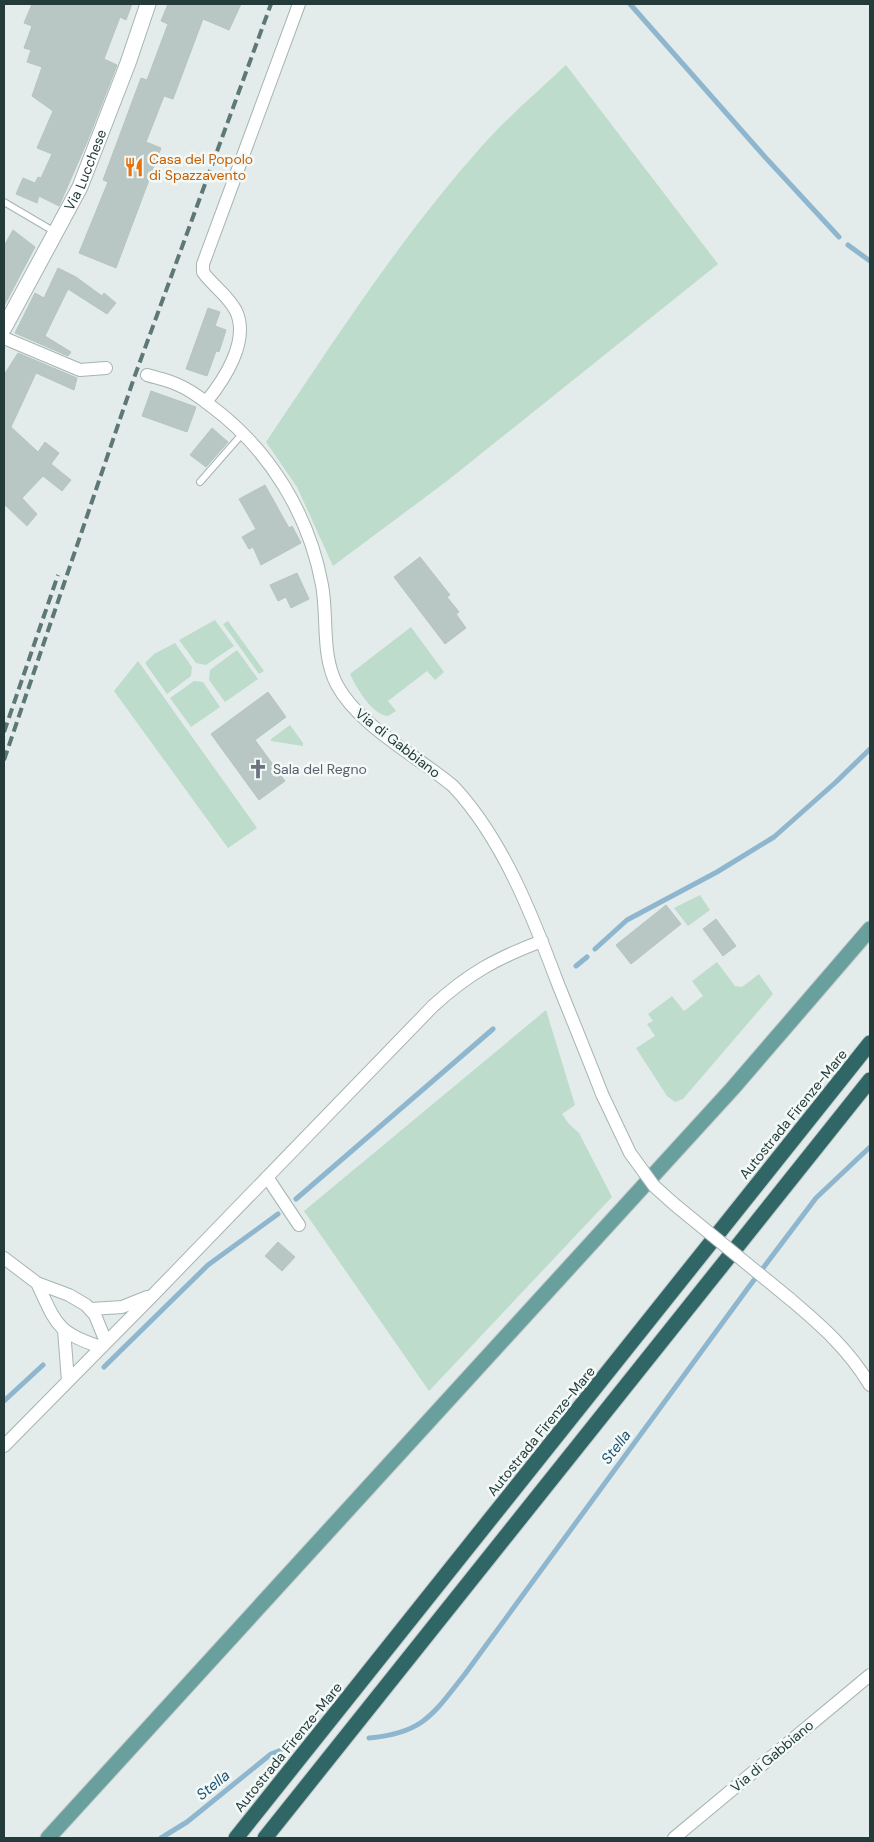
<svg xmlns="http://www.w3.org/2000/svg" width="874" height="1842" viewBox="0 0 874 1842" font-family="'DM Sans',sans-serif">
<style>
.green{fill:#bddccc}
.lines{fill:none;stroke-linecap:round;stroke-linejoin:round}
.stream{stroke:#8eb6ce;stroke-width:5}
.building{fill:#b8c7c4;stroke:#b5c5c2}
.service-casing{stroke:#a6b4b2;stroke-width:8}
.minor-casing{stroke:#a6b4b2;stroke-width:14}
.tertiary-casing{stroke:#a6b4b2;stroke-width:17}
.primary-casing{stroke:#c1c8c8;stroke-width:17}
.motorway-casing{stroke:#c1c8c8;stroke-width:17}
.service{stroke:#fff;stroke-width:6}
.minor{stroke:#fff;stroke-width:12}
.tertiary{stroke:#fff;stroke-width:15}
.primary{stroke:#699f9d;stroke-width:15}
.motorway{stroke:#316667;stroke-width:15}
.rail{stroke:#5e7877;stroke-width:4;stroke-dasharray:10 5;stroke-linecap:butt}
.minor-bridge-casing{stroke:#a6b4b2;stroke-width:14;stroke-linecap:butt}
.minor-bridge{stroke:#fff;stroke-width:12}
.labels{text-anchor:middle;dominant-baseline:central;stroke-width:5;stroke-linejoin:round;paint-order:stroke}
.food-label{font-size:14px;fill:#c56008;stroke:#f3f9f7;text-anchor:start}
.street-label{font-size:14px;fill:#233c3b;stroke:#f3f9f7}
.worship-label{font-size:14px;fill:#5b616d;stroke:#f3f9f7;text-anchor:start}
.water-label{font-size:15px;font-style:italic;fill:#205475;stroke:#f3f9f7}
</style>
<rect width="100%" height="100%" fill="#e3ecea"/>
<path class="green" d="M566,65L718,264L447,481L333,566L297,487L266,442C334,341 400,238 481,147C507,118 537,92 566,65Z
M215,620L234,646L206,665L196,663L179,640Z
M228,621L264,671L259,674L223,624Z
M411,627L444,672L435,680L427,671L388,701L396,711L388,716C372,715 356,687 350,674Z
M175,643L192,667L191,676L167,694L145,663L154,654Z
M237,650L258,679L225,702L209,680L210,670Z
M138,661L257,828L228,848L114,691Z
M194,681L203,682L220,707L191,727L170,698Z
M290,725L303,743V746L271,741V739Z
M700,895L710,910L688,926L674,908Z
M717,962L735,986L742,987L759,974L773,994L683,1099L675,1102L667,1096L636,1048L655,1036L647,1024L653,1021L648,1014L672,996L684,1011L703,996L692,981Z
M546,1010L575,1105L562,1114L569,1124L579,1133L612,1197L429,1391L304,1211Z"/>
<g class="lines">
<path class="stream" d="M630,4L765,157L839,237
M848,245L870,261
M595,949L627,920L717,872L774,837L836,782L870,749
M576,966L587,957
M296,1199L493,1029
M104,1367L208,1265L278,1214
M4,1401L43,1365
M369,1738C424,1733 433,1714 465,1674L748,1288L816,1198L870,1147
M161,1838L187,1822L271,1754L281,1750"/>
</g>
<path class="building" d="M32,4H132L126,20L120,17L104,59L117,65L87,142L59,206L39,196L37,203L16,194L23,178L35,183L38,177L41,178L52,154L37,148L53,111L32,96L42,67L27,62L31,50L24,48L32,26L24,23Z
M168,4H241L229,30L203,19L173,99L164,96L146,142L161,148L116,268L79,253L108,182L103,180L141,78L147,80L168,24L161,21Z
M13,230L35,247L4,306V246Z
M58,268L76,277L102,296L104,293L116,303L107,314L68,289L45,336L71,352L68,356L15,333L35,293L44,298Z
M208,308L220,312L215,326L226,330L219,352L216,351L207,376L186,369Z
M18,353L77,378L74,390L36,373L11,427L38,452L45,442L59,453L51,464L71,480L62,491L43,476L22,498L37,514L27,526L4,504V375Z
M151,391L196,407L187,432L142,416Z
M212,428L228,442L206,467L190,455Z
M265,485L289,528L292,526L301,543L261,565L253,547L249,549L242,537L256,529L239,499Z
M420,557L450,595L447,597L459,612L456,614L466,628L445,644L394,577Z
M297,573L309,599L291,608L286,597L278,601L270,585Z
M268,692L286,717L255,740L285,781L259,800L211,734Z
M666,905L681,924L631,964L616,945Z
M716,919L736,946L723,956L703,929Z
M278,1242L295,1257L282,1271L265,1256Z"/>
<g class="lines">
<defs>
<path id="service" d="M4,202L55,232
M200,482L243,433"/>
<path id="minor" d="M4,338L80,370L106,368
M147,375C157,378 167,380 176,384C189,389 201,398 211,406C269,449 309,514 322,585C328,617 321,655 337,685C359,726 417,756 453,786C503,839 533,917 558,984C573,1021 588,1058 602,1094
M206,402C224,380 250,341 236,311C229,297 216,288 206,276L203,272V264L299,4
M267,1177L299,1225
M4,1258L37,1283L69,1295L86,1305L95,1315L106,1342
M37,1283C56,1323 56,1333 101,1347
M790,1299C822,1326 848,1349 870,1385
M91,1309L122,1307L147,1297
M64,1330L68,1381
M4,1446L154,1294L433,1006C469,973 497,958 542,941
M674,1838L870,1675"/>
<g id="tertiary">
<path id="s1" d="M4,328L80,187L128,63L148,4"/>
</g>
<path id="primary" d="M48,1838L733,1088L870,929"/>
<path id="motorway" d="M236,1838L870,1043
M265,1838L870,1080"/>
</defs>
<use href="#service" class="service-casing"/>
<use href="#minor" class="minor-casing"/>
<use href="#tertiary" class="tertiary-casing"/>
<use href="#primary" class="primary-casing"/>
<use href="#motorway" class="motorway-casing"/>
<use href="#service" class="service"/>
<use href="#minor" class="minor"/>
<use href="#tertiary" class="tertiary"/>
<use href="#primary" class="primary"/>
<use href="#motorway" class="motorway"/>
<path class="rail" d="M4,732L58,575
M4,760L134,378L271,4"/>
<defs>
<path id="minor-bridge" d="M602,1094L630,1153L654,1186L674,1204L790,1299"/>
</defs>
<use href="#minor-bridge" class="minor-bridge-casing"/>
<use href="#minor-bridge" class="minor-bridge"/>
</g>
<defs>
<symbol id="restaurant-bare" viewBox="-9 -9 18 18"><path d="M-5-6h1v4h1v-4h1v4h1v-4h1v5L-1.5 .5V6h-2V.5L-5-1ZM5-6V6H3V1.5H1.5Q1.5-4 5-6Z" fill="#e8710a" stroke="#f3f9f7" stroke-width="2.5" paint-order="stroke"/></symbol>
<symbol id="church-bare" viewBox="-9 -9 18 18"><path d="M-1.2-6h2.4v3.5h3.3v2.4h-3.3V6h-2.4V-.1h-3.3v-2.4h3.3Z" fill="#6b7280" stroke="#f3f9f7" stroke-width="2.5" paint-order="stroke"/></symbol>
</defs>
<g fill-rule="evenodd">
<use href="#restaurant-bare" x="120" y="153" width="28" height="28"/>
<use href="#church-bare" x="244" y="755" width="28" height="28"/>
</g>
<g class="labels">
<g class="food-label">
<text x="149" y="159">Casa del Popolo<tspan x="149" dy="16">di Spazzavento</tspan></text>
</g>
<g class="street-label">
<text stroke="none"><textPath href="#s1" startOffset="178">Via Lucchese</textPath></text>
<text transform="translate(398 743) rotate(38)">Via di Gabbiano</text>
<text transform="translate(793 1114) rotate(-51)">Autostrada Firenze-Mare</text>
<text transform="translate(541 1431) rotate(-51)">Autostrada Firenze-Mare</text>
<text transform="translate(288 1747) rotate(-51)">Autostrada Firenze-Mare</text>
<text transform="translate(772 1756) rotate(-40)">Via di Gabbiano</text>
</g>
<g class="worship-label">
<text x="273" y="769">Sala del Regno</text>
</g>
<g class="water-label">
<text transform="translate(616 1447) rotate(-53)">Stella</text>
<text transform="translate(213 1785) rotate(-39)">Stella</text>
</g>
</g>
<rect width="874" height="1842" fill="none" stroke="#233c3b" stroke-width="10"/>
</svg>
